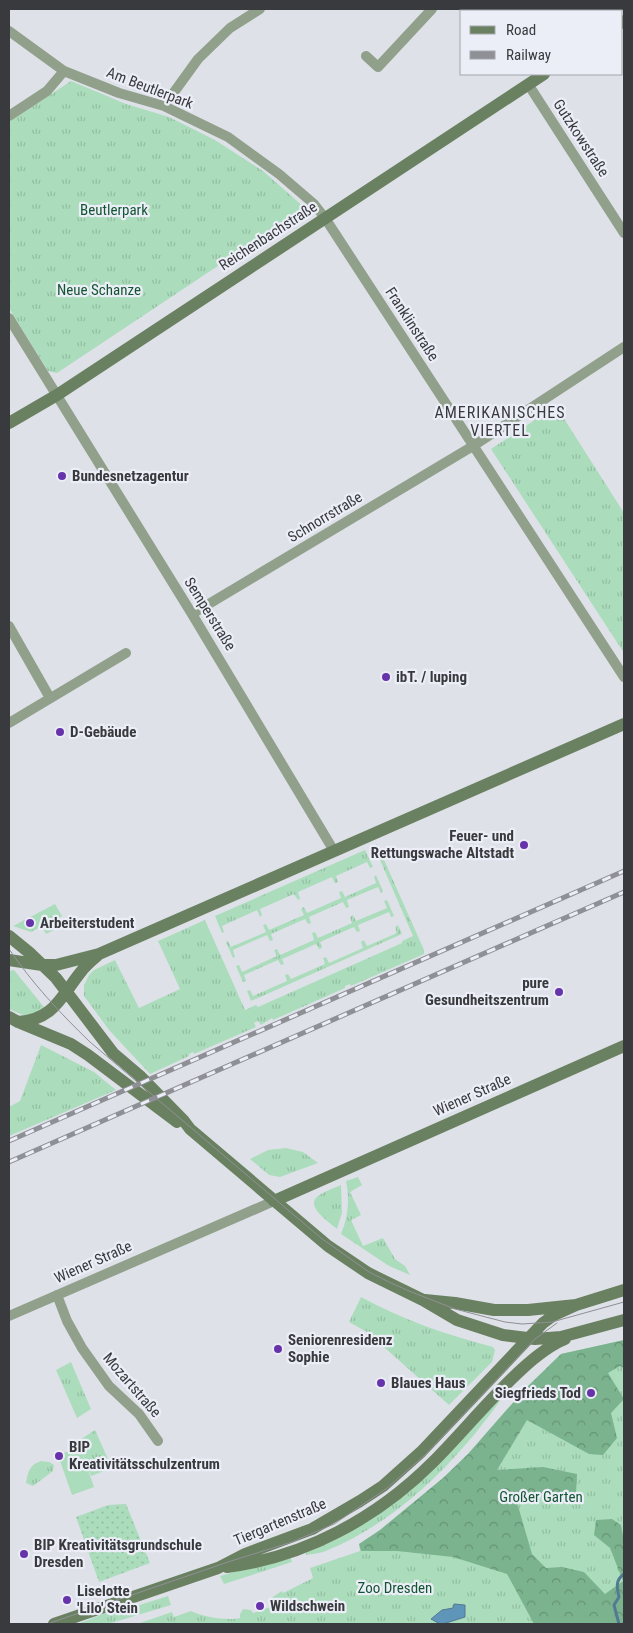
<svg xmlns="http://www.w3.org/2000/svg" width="633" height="1633" viewBox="0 0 633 1633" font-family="'Roboto Condensed',sans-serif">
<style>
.grass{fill:url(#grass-tufts)}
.forest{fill:url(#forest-crowns)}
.garden{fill:url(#garden-dots)}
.pitch{fill:#abddbc}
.water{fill:#5e95b8;stroke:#537a93}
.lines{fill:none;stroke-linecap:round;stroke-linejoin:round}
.stream{stroke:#537a93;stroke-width:3}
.street{stroke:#91a08b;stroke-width:10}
.secondary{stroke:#6a8161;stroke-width:12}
.tram{stroke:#8f9096;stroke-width:1}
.rail-casing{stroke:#8f9096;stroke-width:5}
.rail{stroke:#eceef7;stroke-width:3;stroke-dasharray:9;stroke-linecap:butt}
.poi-dot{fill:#6633ab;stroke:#eceef7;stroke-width:2}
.labels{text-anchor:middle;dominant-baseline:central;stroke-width:4.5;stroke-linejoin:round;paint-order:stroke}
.street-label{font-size:15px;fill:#393a3d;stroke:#eceef7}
.park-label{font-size:15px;fill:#135532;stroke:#eceef7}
.poi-label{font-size:15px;font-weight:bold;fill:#393a3d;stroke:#eceef7;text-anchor:start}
.neighbourhood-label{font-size:16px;letter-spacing:1px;fill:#393a3d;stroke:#eceef7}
</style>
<defs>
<pattern id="grass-tufts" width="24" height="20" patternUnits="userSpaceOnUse" patternTransform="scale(1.25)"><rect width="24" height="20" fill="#abddbc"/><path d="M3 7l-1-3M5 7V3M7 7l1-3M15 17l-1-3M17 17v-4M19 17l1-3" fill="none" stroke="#94bea2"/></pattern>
<pattern id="forest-crowns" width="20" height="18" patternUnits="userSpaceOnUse" patternTransform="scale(1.25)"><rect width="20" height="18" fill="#7bb38f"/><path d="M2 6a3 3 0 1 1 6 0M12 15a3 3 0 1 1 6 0" fill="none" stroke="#669376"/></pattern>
<pattern id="garden-dots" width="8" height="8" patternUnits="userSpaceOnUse" patternTransform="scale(1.25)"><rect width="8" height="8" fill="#abddbc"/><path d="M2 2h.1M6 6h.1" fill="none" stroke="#94bea2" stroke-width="1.8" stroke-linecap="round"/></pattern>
</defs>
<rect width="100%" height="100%" fill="#dfe1e9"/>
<path class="grass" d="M71,81L126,104L169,117L215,140L263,171L305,208L57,373L48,371L9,308V122Z
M556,406L624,513V653L491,449Z
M377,844L424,950V954L351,986L350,984L345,986V988L273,1020L272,1018L261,1025L258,1021L254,1023L256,1027L194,1054L193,1052L189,1054V1056L150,1074L109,1030L84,996V985L89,975L94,970L115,960L139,1008L180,989L158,941L205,920L245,1010L256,1005L258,1007L402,943V941L413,936L374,846Z
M365,850L373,867L370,868L367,862L336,876L338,882L335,883L332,877L298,892L300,899L298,900L294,894L260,909L262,915L260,917L257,910L222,926L224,932L222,933L215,916Z
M376,875L383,891L381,893L378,887L347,900L349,907L346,908L343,902L309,917L311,923L308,924L305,919L271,934L273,940L270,941L267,935L233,950L235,957L233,958L226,942L228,941L231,947L266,932L263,925L266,924L269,930L304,915L301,909L304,907L307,913L341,898L339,892L342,891L345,897L376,883L374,877Z
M387,900L394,916L391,917L389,912L358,925L360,931L357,932L354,927L320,942L322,948L319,949L316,944L282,959L284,964L281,965L278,960L244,975L246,981L243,982L236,966L239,965L242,972L277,956L274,950L277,949L280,955L314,940L312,933L315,932L318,938L352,923L350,917L353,915L356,921L387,908L384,901Z
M55,904L62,916L54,921L58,928L46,934L42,926L31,932L13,926Z
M398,925L402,934L251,1001L247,991L250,990L253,996L287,981L285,975L288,974L291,979L325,964L323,958L326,957L329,963L363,948L361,942L364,940L367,946L397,933L395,927Z
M14,970L44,1007L39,1011L25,1016L9,1009V971Z
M41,1045L94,1072L116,1090L9,1136V1107L20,1101Z
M286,1148L303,1152L318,1163L280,1177L269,1175L250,1159L268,1150Z
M358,1177L362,1185L350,1192L361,1215L351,1220L363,1246L383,1238L395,1259L405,1266L410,1275L389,1266L341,1234C348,1217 350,1200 346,1181Z
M341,1185L342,1213L337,1229C330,1223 307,1208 316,1198C322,1192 334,1188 341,1185Z
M361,1297C403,1320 447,1335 493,1347L495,1350L492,1362L449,1405L367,1332L349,1322Z
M624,1340V1624H137L172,1612L174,1617L191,1611C203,1617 228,1621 240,1618V1614L243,1609L251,1610L253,1613L270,1607V1600L274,1596L282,1591L283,1593L313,1578L310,1568L360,1551L359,1544L380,1530L443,1478L468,1454L525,1389L561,1354Z
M71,1362L91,1409L77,1418L56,1370Z
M505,1394C461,1457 401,1520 328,1550C322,1553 313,1554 306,1555V1550L341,1537Z
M95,1430L112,1468L91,1476L78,1441Z
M41,1461L49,1462L54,1465L53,1471L33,1486L26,1483C28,1472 29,1465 41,1461Z
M290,1556L292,1562L224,1584L220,1576Z
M168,1596L171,1605L108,1624H78L126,1605L130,1608Z"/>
<path class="forest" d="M624,1340V1368L620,1366L608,1373L624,1399L611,1413L617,1438L603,1455L589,1454L527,1420L497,1470L543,1467L577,1474L576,1494L516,1499L532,1554L546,1568L562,1567L584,1572L605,1594L623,1581L610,1548L594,1535L596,1520L612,1519L621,1525L624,1541V1624H534L507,1574L453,1557L397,1551H361L359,1544L380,1530L443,1478L468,1454L525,1389L561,1354Z"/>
<path class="garden" d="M126,1504L150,1563L99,1582L76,1517L108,1505Z"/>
<path class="pitch" d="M80,1447L94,1487L72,1495L58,1455Z"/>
<path class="water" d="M454,1604L465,1605V1617L443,1624H440L431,1619L442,1610L453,1608Z"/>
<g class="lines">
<path class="stream" d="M619,1624L614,1605L619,1597C617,1588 615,1580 624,1574
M623,1624L624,1623"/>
<path class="street" d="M490,9L492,11
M9,31L64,71L119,93L164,106L228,137L279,174L314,204L325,218L624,677
M366,56L378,67L432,9
M528,84L624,233
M164,106L198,59L230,28L260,9
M9,116L47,91L64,71
M9,318L192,614L334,851
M192,614L473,446L624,347
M9,626L50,698
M9,723L126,653
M57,1295L67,1321L82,1348L109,1386L139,1414L158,1441
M9,1316L274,1201"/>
<path class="secondary" d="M622,23L624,21
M9,423L57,395L544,74
M9,936L31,954L56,978L113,1053L140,1076L184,1121L190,1129L328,1246L368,1273L423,1300L457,1320L503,1335L535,1339L561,1337L624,1320
M9,960L42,965H56L99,954L624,724
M9,1017L18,1022L71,1044L88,1055L177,1122
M18,1022C53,1020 61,997 80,973C85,966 91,961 97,956
M274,1201L624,1046
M425,1300L455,1303L494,1310H528L576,1305L624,1290
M227,1567C305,1557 377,1518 433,1462C463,1432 490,1398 522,1369C535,1357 548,1346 565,1339
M54,1624L218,1568L245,1554L312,1529L360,1501L383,1486L421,1452L543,1323L554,1315L576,1305"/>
<path class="tram" d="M9,949C32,983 60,1013 90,1042L321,1238L369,1272L389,1282L409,1291L455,1309L505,1322L522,1324L552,1322L624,1302
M47,1624L231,1561L292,1542L334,1524L386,1489L425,1455L535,1339L557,1323"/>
<defs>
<path id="rail" d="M9,1141L624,871
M9,1162L624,892"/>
</defs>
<use href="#rail" class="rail-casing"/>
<use href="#rail" class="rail"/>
</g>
<g class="poi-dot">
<circle cx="62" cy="476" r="5"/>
<circle cx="386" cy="677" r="5"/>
<circle cx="60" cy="732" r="5"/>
<circle cx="524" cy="845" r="5"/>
<circle cx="30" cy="923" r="5"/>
<circle cx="559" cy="992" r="5"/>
<circle cx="278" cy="1349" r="5"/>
<circle cx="381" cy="1383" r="5"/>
<circle cx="591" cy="1393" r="5"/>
<circle cx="59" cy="1456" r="5"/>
<circle cx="24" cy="1554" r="5"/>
<circle cx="67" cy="1600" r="5"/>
<circle cx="260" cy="1606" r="5"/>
</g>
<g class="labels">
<g class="street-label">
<text transform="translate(150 88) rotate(21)">Am Beutlerpark</text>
<text transform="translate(581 138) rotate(57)">Gutzkowstraße</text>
<text transform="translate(268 236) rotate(-33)">Reichenbachstraße</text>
<text transform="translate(412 324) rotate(57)">Franklinstraße</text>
<text transform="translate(325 517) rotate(-31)">Schnorrstraße</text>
<text transform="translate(210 614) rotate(58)">Semperstraße</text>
<text transform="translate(472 1095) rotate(-24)">Wiener Straße</text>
<text transform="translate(93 1262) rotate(-24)">Wiener Straße</text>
<text transform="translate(132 1385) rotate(49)">Mozartstraße</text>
<text transform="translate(280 1522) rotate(-23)">Tiergartenstraße</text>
</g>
<g class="park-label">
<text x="114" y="210">Beutlerpark</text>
<text x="99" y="290">Neue Schanze</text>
<text x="541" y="1497">Großer Garten</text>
<text x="395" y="1588">Zoo Dresden</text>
</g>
<g class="poi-label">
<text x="72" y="476">Bundesnetzagentur</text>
<text x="396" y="677">ibT. / luping</text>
<text x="70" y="732">D-Gebäude</text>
<text x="514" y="836" text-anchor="end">Feuer- und<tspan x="514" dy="17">Rettungswache Altstadt</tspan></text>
<text x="40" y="923">Arbeiterstudent</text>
<text x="549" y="983" text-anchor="end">pure<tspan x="549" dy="17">Gesundheitszentrum</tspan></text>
<text x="288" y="1340">Seniorenresidenz<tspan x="288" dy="17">Sophie</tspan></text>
<text x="391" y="1383">Blaues Haus</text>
<text x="581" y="1393" text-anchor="end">Siegfrieds Tod</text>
<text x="69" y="1447">BIP<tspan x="69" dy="17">Kreativitätsschulzentrum</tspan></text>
<text x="34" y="1545">BIP Kreativitätsgrundschule<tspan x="34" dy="17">Dresden</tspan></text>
<text x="77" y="1591">Liselotte<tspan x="77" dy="17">'Lilo' Stein</tspan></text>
<text x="270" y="1606">Wildschwein</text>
</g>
<g class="neighbourhood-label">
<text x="500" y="412">AMERIKANISCHES<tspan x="500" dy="18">VIERTEL</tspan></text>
</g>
</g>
<rect width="633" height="1633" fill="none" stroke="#393a3d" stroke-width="20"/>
<rect x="460" y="10" width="162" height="65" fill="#eceef7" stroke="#a4a6ad"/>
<rect x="470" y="26" width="25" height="8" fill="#6a8161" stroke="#a4a6ad"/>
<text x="506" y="35" font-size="15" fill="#393a3d">Road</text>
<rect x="470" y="51" width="25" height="8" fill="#8f9096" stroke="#a4a6ad"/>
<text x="506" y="60" font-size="15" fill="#393a3d">Railway</text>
</svg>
